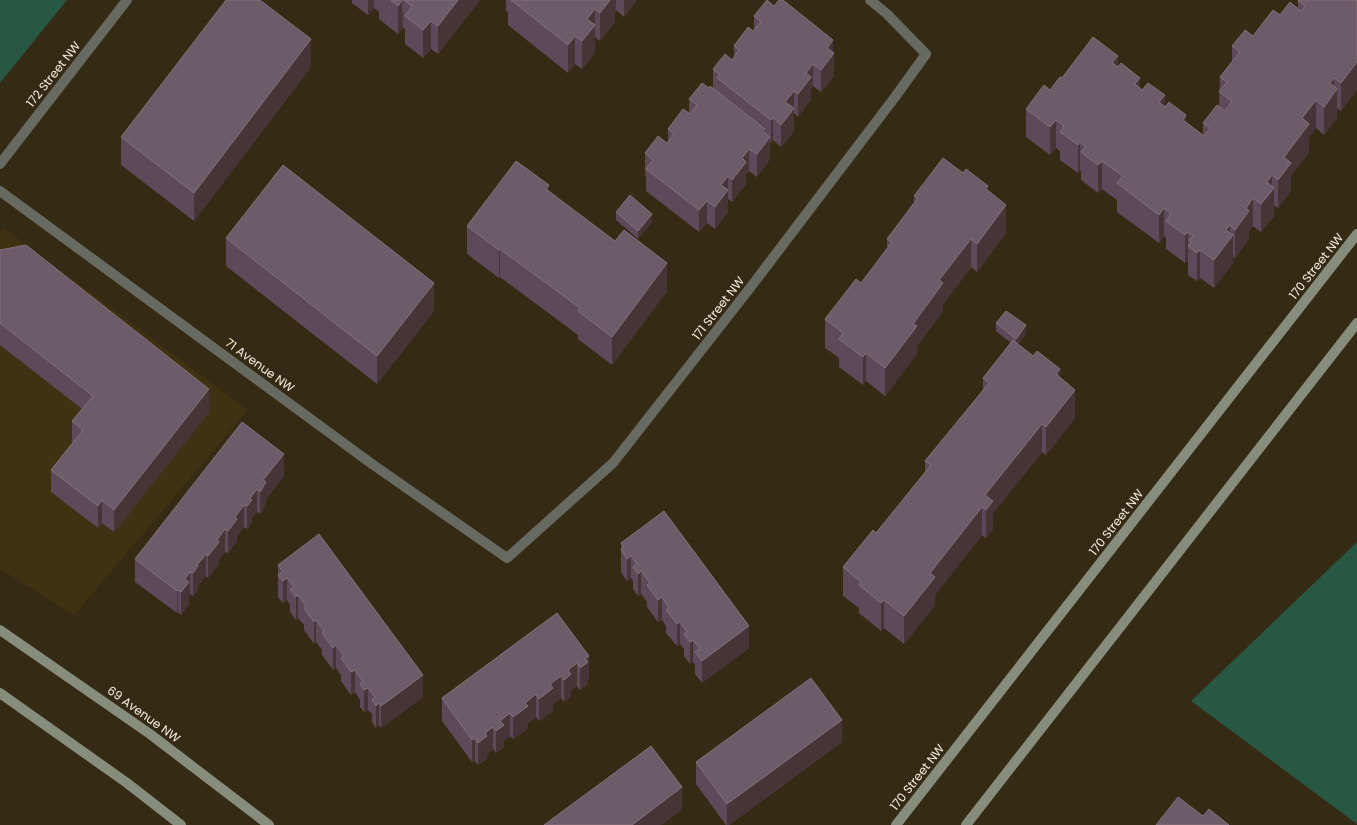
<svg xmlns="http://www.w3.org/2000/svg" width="1357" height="825" viewBox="0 0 1357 825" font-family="Poppins,sans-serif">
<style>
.built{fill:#3f3213}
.green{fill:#285743}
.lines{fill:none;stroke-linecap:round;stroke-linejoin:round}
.minor{stroke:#666a60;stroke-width:10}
.tertiary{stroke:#666a60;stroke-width:10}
.secondary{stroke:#868d7c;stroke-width:10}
.wall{fill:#5c4959}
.shaded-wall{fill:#453537}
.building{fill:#6c5b68;stroke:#82727a}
.labels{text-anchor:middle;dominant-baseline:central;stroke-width:4;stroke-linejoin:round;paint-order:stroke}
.street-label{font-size:12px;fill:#f5eee0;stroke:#352a14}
</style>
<rect width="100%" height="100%" fill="#352a14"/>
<path class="built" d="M3,228L248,410L74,615L0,569V231Z"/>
<path class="green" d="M0,0H67L0,83Z
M1357,542V824L1191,701Z"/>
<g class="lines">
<path class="minor" d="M0,191L372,464L507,558L613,463L750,288L895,97L926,54L887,14L870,0"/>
<path class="tertiary" d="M0,164L127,0"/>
<path class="secondary" d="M0,630L150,734L269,825
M0,693L127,783L181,825
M896,825L1357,234
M966,825L1357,323"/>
</g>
<path class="wall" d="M352,0H480L438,54L431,49L423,58L405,44V29L403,28L398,34L379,19V12L374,8L368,15L352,3Z
M506,0H637L624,17L616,10L615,11V22L600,41L595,37V53L582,69L575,64L568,73L508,25V12L506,11Z
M1357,0L1341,111L1337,108V118L1324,135L1316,128L1309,137V152L1291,176V191L1278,208L1274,205V216L1261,232L1253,226L1249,231V239L1235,258L1233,256V263L1214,288L1200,278L1197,281L1188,275V260L1185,263L1166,249V238L1164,236L1159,243L1117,212V200L1102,189L1098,193L1081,180V171L1080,170L1078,173L1060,160V151L1056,148L1050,155L1026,137V109L1050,90L1062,78L1118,67L1140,88L1203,135V123L1219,107L1220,77L1232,61V46L1253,36L1280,15L1298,9V1Z
M754,16L833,53L834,76L821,92L813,86L811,89V99L798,117L794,113V131L781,147L773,140L771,143L770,142V159L757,177L749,171L746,175V184L732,202L728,199V212L715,229L707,223L699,232L646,191V176L645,175V153L667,143L668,142V129L689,114V99L709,88H713V69L732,60L734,57V46L754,30Z
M311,67L194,221L121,165V137Z
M963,173L988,191L1006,233L977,272L971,267L943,304V311L917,346V354L885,396L866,381L863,385L839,367V358L825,348V319L861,283L887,248V239L914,202V196Z
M549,191L667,291L612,365L578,339V335L500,277L499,278L467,254V226Z
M616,212L652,222L638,239L616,220Z
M226,238L434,311L377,384L226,266Z
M0,250L209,412L114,532L102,523L98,528L51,492V470L72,443V421L82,409L0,345Z
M996,323L1026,333L1018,344L1060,378L1075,418L1046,455L1042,452L993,513V529L986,538L982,535L935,595V605L904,644L884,628L881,631L859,613V608L843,596V567L876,533L925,472V461L983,390V378L1011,343L996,331Z
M284,454V476L266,499V505L260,514L257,512L252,518V522L247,529L244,527L237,536V541L228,553L225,552L219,560V564L208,578L206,576L198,586V588L193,596L190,594L189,596V604L181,615L178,612L177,613L135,582V559Z
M621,543L749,648L702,683L695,674V665L693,662L690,664L684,656V649L680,644L677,646L666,633V626L662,620L658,622L647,607V602L641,594L638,596L633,589V581L631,578L627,581L621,572Z
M278,565L423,697L381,728L379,725L376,728L372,722V714L368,710L364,712L360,707V700L355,692L351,695L341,681V675L336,668L333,670L322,655V650L316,642L314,644L304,630V625L298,618L296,620L290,612V605L287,600L283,603L278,597Z
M557,613L589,679L588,680V684L580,690L577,686L571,690V697L564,702L561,698L553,704V711L539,721L536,717L528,723V728L513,739L510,736L504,741V747L496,753L493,749L487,754V759L478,765L475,761L472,762L442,721V698Z
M842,742L729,825H726L696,784V762Z"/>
<path class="shaded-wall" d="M368,0H374V8L368,15Z
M402,0L403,28L398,34V6Z
M458,0H480L438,54V26Z
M610,0H616L615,22L600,41V13Z
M624,0H637L624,17Z
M595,9V53L582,69V41L587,19Z
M431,21V49L423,58V30Z
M575,36V64L568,73V45Z
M311,39V67L194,221V193Z
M833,40V54L834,53V76L821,92V70L827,48Z
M1118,56V84L1112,63Z
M1357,62V90L1341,111V83Z
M813,64V86L811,89V99L798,117V94L806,73Z
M1140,78V106L1135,84Z
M1334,78V93L1337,89V118L1324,135V107L1330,83Z
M794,91V131L781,147V125L785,102Z
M1165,95V123L1159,102Z
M1316,100V128L1309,137V152L1291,176V191L1278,208V180L1284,157L1302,118Z
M1186,115V144L1183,120Z
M773,118V140L771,143V120Z
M1056,120V148L1050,155V127Z
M765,129V144L770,137V159L757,177V154L763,131Z
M1080,142V170L1078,173V145Z
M749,149V171L746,175V184L732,202V180L742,158Z
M1102,161V189L1098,193V165Z
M1272,175V190L1274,188V216L1261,232V204L1267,182Z
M728,176V212L715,229V207L721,185Z
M549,185V213L546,189Z
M1253,198V226L1249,231V239L1235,258V230L1246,208Z
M707,201V223L699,232V210Z
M1006,205V233L977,272V244Z
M1164,208V236L1159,243V215Z
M652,214V222L638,239V231Z
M1230,225V240L1233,235V263L1214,288V260L1226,230Z
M1188,232V260L1185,263V235Z
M971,239V267L943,304V311L917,346V354L885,396V368L939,280Z
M500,249V277L499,278V250Z
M1200,250V278L1197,281V253Z
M667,263V291L612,365V337Z
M434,283V311L377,384V356Z
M1026,325V333L1016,346V339Z
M866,353V381L863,385V357Z
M1060,369V397L1056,374Z
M209,389V412L114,532V510Z
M1075,390V418L1046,455V427Z
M1042,424V452L993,513V529L986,538L985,495Z
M284,454V476L266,499V505L260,514V492L263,480Z
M257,489V512L252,518V522L247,529V506L250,498Z
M102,500V523L98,528V506Z
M244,505V527L237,536V541L228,553V531L235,517Z
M982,507V535L935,595V605L904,644V616L930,573Z
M225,529V552L219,560V564L208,578V556L217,540Z
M206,554V576L198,586V588L193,596V573L197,565Z
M631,556V578L627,581V559Z
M641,571V594L638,596V574Z
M190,572V594L189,596V604L181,615V592L185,579Z
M287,578V600L283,603V581Z
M178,590V612L177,613V591Z
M298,595V618L296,620V597Z
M662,597V620L658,622V600Z
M884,600V628L881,631V603Z
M316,620V642L314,644V622Z
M680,622V644L677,646V624Z
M749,626V648L702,683V661Z
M693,640V662L690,664V642Z
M336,645V668L333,670V648Z
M589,656V679L588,680V684L580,690V668L585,659Z
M577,663V686L571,690V697L564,702V680L568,670Z
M355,670V692L351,695V672Z
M423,675V697L381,728V706Z
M561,676V698L553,704V711L539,721V699L550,684Z
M368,688V710L364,712V690Z
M536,694V717L528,723V728L513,739V717L525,703Z
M379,703V725L376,728V706Z
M510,713V736L504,741V747L496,753V731L500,721Z
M842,720V742L729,825H727V804Z
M493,727V749L487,754V759L478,765V743L485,733Z
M475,738V761L472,762V740Z
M682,787V810L661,825H632Z"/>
<path class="building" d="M226,0H260L311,39L194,193L121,137Z
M391,0H402L398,6Z
M404,0H458L438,26L431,21L423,30L405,16L412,6Z
M511,0H610L600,13L595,9L587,19L595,25L582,41L575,36L568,45Z
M767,0L774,6L779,0H783L833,40L827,48L834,53L821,70L813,64L806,73L811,77L798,94L794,91L785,102L794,108L781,125L773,118L771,120L717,78L720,75L713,69L725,54L732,60L739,50L734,46L748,27L753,31L761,22L754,16Z
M1299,0H1357V62L1341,83L1334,78L1330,83L1337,89L1324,107L1316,100L1302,118L1309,124L1284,157L1291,163L1278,180L1272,175L1267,182L1274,188L1261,204L1253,198L1246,208L1249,211L1235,230L1230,225L1226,230L1233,235L1214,260L1200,250L1197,253L1188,246L1191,242L1189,240L1193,236L1188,232L1185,235L1166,221L1171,214L1164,208L1159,215L1117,183L1123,176L1102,161L1098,165L1081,152L1086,147L1080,142L1078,145L1060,132L1064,126L1056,120L1050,127L1026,109L1044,85L1050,90L1060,77L1062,78L1093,37L1118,56L1112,63L1118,67L1121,63L1140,78L1135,84L1142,90L1148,83L1165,95L1159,102L1165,107L1169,102L1186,115L1183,120L1204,136L1210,128L1203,123L1217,105L1225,111L1232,101L1219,92L1227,82L1220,77L1240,52L1232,46L1245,30L1253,36L1273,10L1280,15L1290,2L1301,11L1305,6L1298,1Z
M702,83L709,88L710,86L765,129L763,131L770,137L757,154L749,149L742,158L746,162L732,180L728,176L721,185L728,190L715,207L707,201L699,210L646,169L653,160L645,153L658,136L667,143L674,134L668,129L683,109L690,114L697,105L689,99Z
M943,158L963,173L966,169L988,186L986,189L1006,205L977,244L971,239L939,280L943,283L913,324L917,326L885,368L866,353L863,357L839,339L843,333L825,319L856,279L861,283L892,242L887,239L918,198L914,196Z
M516,161L549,185L546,189L615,241L624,230L667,263L612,337L578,311L580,308L500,249L499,250L467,226Z
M283,165L434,283L377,356L226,238Z
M630,195L652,214L638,231L616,212Z
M26,245L209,389L114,510L102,500L98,506L51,470L83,430L72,421L93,396L0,323V250Z
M1006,311L1026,325L1016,339L996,323Z
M1013,340L1033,356L1037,351L1060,369L1056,374L1075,390L1046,427L1042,424L985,495L993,501L986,510L982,507L930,573L935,577L904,616L884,600L881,603L859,585L861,582L843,567L873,530L876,533L931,465L925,461L989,383L983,378Z
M242,422L284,454L263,480L266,482L260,492L257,489L250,498L252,500L247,506L244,505L235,517L237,519L228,531L225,529L217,540L219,542L208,556L206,554L197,565L198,566L193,573L190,572L185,579L189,582L181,592L178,590L177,591L135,559Z
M664,511L749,626L702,661L695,652L700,649L693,640L690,642L684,634L687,632L680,622L677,624L666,610L669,608L662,597L658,600L647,585L650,583L641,571L638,574L633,567L637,564L631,556L627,559L621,549L624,547L621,543Z
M319,534L423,675L381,706L379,703L376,706L372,700L375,697L368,688L364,690L360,684L363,682L355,670L351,672L341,658L344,656L336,645L333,648L322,633L324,631L316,620L314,622L304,608L306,606L298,595L296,597L290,590L294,587L287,578L283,581L278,575L283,572L278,565Z
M557,613L589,656L585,659L588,662L580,668L577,663L568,670L571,674L564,680L561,676L550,684L553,688L539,699L536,694L525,703L528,706L513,717L510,713L500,721L504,725L496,731L493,727L485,733L487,736L478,743L475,738L472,740L442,698Z
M811,678L842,720L727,804L696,762Z
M651,746L682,787L632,825H544Z
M1178,797L1203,816L1209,809L1229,825H1156Z"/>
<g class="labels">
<g class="street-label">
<text transform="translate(53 74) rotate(-52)">172 Street NW</text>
<text transform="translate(1316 266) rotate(-52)">170 Street NW</text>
<text transform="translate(718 308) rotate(-52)">171 Street NW</text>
<text transform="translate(260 365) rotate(36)">71 Avenue NW</text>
<text transform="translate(1116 522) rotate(-52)">170 Street NW</text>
<text transform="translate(144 714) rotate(36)">69 Avenue NW</text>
<text transform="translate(917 777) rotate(-52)">170 Street NW</text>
</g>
</g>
</svg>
